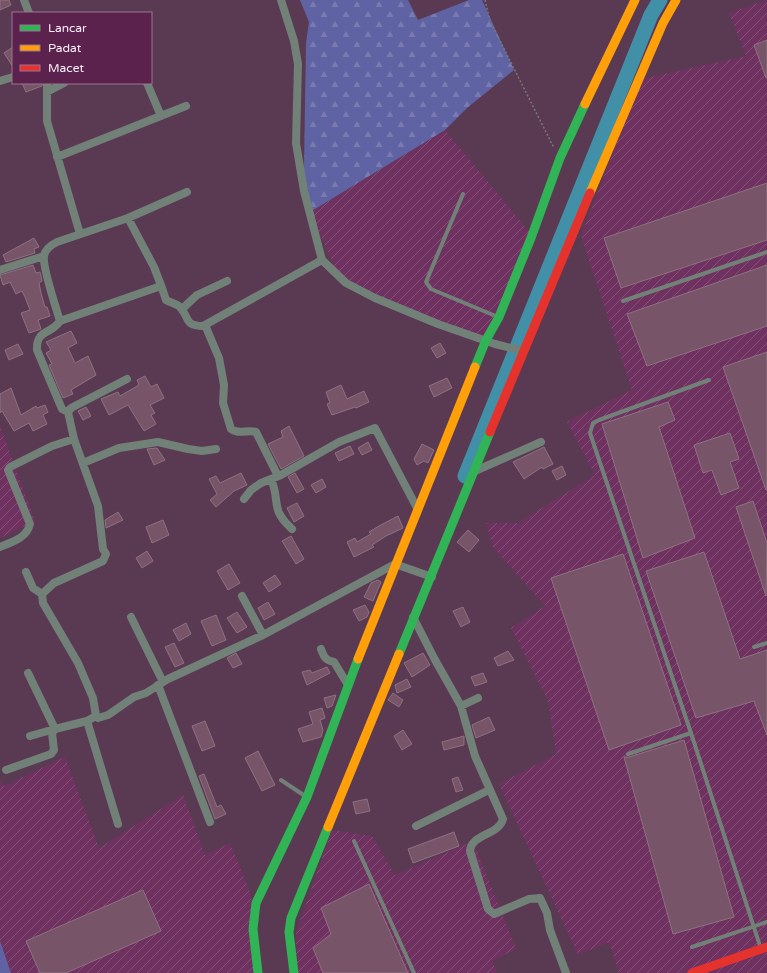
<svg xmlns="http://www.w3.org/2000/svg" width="767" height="973" viewBox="0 0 767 973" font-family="'Varela Round',sans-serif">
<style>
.industrial{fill:url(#industrial-furrows)}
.grass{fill:#6063a3}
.forest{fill:url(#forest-firs)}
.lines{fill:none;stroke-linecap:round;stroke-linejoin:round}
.river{stroke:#4290a7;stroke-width:15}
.building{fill:#775467;stroke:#8e7181}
.path{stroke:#777979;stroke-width:1.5;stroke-dasharray:2 2;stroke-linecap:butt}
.lane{stroke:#718178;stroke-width:4}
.street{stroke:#718178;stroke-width:8}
.fast{stroke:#30b455;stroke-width:9}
.slow{stroke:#ff9f0a;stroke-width:9}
.jam{stroke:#e5322d;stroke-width:9}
</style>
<defs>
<pattern id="industrial-furrows" width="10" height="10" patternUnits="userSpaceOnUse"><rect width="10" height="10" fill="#6f3260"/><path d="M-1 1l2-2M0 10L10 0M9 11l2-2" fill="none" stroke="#845078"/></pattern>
<pattern id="forest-firs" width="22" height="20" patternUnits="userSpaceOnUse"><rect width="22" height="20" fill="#6063a3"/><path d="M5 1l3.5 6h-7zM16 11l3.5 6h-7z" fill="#787ab0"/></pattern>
</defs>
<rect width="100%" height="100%" fill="#593a52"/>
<path class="industrial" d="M767,0V973H619L609,942L578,955L499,784L556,754L548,701L511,628L545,606L493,547L486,523H518L595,475L567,422L632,390L581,236L641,79L746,56L729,13Z
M445,130L531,234L491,343L349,287L333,264L310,212Z
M0,426L35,521L0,538Z
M65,757L99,848L183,795L205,855L230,843L251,895L257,973H11L0,941V781L4,786Z
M332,830L372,836L395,875L473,841L516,949L492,961L497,973H295L296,932Z"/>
<path class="grass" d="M0,941L11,973H0Z"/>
<path class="forest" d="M300,0H408L418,20L469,0H482L514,70L467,108L445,130L310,212L304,170L306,43L309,22Z"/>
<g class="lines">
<path class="river" d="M465,476L651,15L660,0"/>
</g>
<path class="building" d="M0,0H9L11,5L0,10Z
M767,40V78H766L754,45Z
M13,47V67L4,53Z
M22,83H42V86L26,92Z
M767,183V240L621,288L604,238Z
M34,238L39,247L34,249L35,253L6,262L3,255Z
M33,265L36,273L40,272L41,276L42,281L39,283L41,293L45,307H47L50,316L38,320L41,329L29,333L21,313L30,310L25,297L22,291L16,294L10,282L3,285L0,275Z
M767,265V326L647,366L627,314Z
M71,331L77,343L68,348L75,363L88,356L96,375L71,390L73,394L63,398L49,365L52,364L46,353L51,350L46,342Z
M440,343L446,353L437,358L431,348Z
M18,344L23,354L9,360L5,350Z
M767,352V490H766L723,367Z
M145,376L151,387L157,384L164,398L150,405L155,413L151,415L156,424L144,431L128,405L109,415L101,399L118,392L120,396L139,385L137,380Z
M447,378L452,388L434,397L429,386Z
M341,385L347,399L364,391L369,402L356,408L355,407L332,415L327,404L330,403L326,392Z
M11,388L21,415L36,406L37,408L45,405L48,412L43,415L47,424L33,431L29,423L14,431L2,411L0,413V394Z
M668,402L675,420L659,427L695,538L643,558L602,424Z
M86,407L91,416L83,420L78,411Z
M289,426L304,456L281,469L268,444L283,437L281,431Z
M730,433L739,459L730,462L739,488L721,495L712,470L703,473L694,445Z
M368,442L372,450L362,455L358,448Z
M422,444L434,450L428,463L424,461L417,465L414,459Z
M350,446L354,454L339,461L335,453Z
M544,447L553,464L543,469L542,467L524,479L513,462Z
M157,448L165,460L154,465L147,449Z
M562,466L566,475L557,480L552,471Z
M241,473L247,485L234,491L216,507L210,500L217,494L209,479L216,476L220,483Z
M295,473L304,489L297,493L288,477Z
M322,479L326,487L316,493L311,485Z
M753,501L767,543L766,596L736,507Z
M297,503L304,516L294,522L287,508Z
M118,512L123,520L106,528L105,520Z
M398,516L403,528L386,536L372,545L374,547L354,557L347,542L355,538L357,542L371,534L369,532L379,526Z
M163,520L169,535L152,543L146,527Z
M468,530L479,540L469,552L457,542Z
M291,536L304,559L296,564L282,541Z
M147,551L153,561L142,568L136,558Z
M704,552L740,659L767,650V735L754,701L696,718L646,571Z
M623,554L681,725L609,750L551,578Z
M229,564L240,583L228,590L217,571Z
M275,575L281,584L269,592L263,583Z
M378,580L381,582L373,601L364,597L371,583Z
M268,602L275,614L264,620L258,608Z
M365,605L369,612L367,617L359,621L353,610Z
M463,607L470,622L461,627L453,611Z
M237,612L247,627L237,633L227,618Z
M216,615L226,640L212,646L201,621Z
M186,623L191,634L179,641L173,630Z
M174,643L184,663L175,667L165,647Z
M508,651L514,660L498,666L494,658Z
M236,653L242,664L233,668L227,658Z
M423,653L430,665L412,677L404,663Z
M327,667L330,673L307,685L302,672L310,670L312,673Z
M483,673L487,682L475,686L471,677Z
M407,679L411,687L397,693L395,685Z
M393,693L403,700L399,707L388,700Z
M336,695L332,706L327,708L324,698Z
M322,708L325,718L320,720L323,730L321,737L303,742L298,729L313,724L309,712Z
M489,717L495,730L476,738L472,725Z
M205,721L215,746L202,751L192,726Z
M403,730L412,744L402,750L394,736Z
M464,736V745L444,750L442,742Z
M684,740L734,917L673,934L624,757H629Z
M258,751L275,785L262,791L245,758Z
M204,774L217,807L221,805L226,814L215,819L199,776Z
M458,777L463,790L456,792L452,779Z
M367,799L370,811L356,814L353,802Z
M454,832L459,846L413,863L408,849Z
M369,884L408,973H323L313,948L331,934L321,908Z
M143,890L161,931L66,973H40L26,941Z"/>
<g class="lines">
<path class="path" d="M485,0L490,21L554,148"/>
<path class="lane" d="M463,194L426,282L431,289L498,317
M623,301L767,252
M709,380L599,420L593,423L590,433L691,733L761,949
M754,647L767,643
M628,754L691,733
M281,780L305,796
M354,841L414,973
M692,947L767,922"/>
<path class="street" d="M24,0L29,13
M281,0L294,41L298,64L296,143L304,191L322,260L346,283L375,298L438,324L495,344L523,351
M0,81L13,77
M47,83V121L80,234
M147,83L161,116
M47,92L64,83
M57,157L186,106
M128,218L154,267L162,288
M0,270L44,256
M182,309L197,295L227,281
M60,321C56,308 42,266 44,256C45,249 51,245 57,242L128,218L187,192
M205,325L219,358L224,385L223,403L231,429C238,435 248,429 256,432L278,476
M127,379L71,408L68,412L74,439L98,506L103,549L106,554L103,561L54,583L42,594L43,603L78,663L93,698L96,716L98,718L108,715L134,697L146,693L168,679L263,635L395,564L432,577
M68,412L62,409L37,350C36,329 51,335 60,321L158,287L162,288L166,300C171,303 177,304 180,307C190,318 184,326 203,326L322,260
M83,463L119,448L158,442L188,449L202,451L216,449
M475,471L541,442
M271,479C281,502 269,508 292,529
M244,499L251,490L261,483L281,475L339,442L375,428L417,508
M0,547C12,542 27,538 30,524L8,470L10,467L52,446L74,439
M26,572L33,588L42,594
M242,596L263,635
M131,617L163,682
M413,617L434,658L461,706L475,756L503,819C499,835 471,834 470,851L488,909L494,914L529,899L540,898L547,913L550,930L566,973
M321,649C324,657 325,660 334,662L348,685
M28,673L55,729L30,736
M158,685L210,822
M461,706L478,698
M87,721L118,824
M6,770L51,754L54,750L52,733L55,729L87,721L96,716
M416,826L489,790"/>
<path class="fast" d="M475,367L486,340L499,317L531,238L560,158L585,104
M399,654L490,432
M258,973L253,929L256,903L307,797L358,659
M294,973L289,932L291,918L328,827"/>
<path class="slow" d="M585,104L635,0
M590,193L663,23L676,0
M358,659L475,367
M328,827L399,654"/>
<path class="jam" d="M490,432L590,193
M692,973L767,947"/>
</g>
<rect x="12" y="12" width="140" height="72" fill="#5a224d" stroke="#9b7491"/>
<rect x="20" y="25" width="20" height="6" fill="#30b455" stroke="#9b7491"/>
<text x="48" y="32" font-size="12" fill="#fdeef8">Lancar</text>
<rect x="20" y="45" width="20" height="6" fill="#ff9f0a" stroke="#9b7491"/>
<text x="48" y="52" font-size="12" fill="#fdeef8">Padat</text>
<rect x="20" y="65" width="20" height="6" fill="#e5322d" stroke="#9b7491"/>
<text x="48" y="72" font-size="12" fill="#fdeef8">Macet</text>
</svg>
